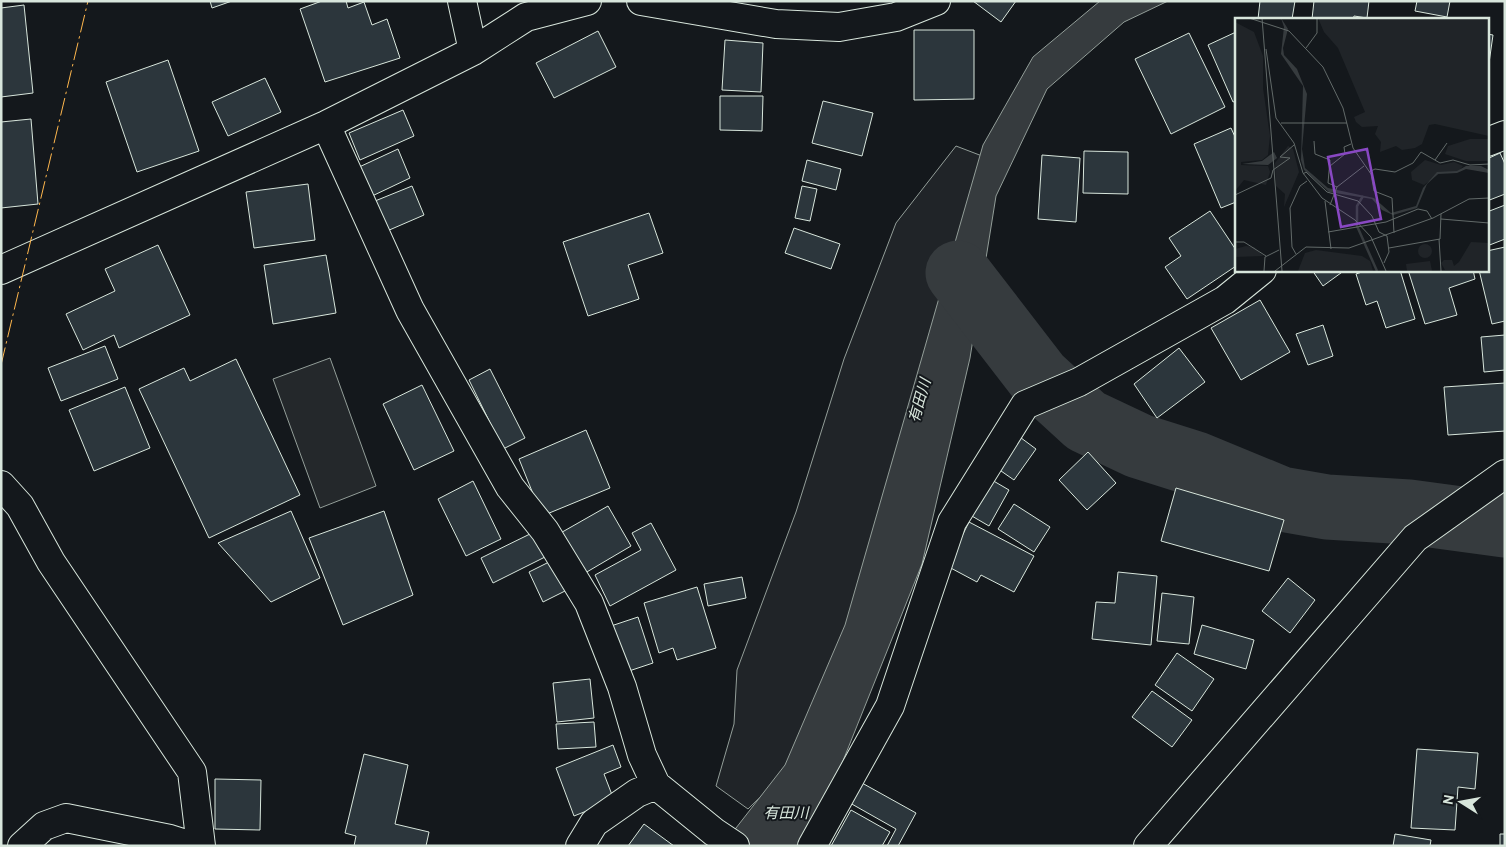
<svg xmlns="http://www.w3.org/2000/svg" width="1506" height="847" viewBox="0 0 1506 847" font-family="Overpass,'Noto Sans JP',sans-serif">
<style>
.green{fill:#202428;stroke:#939e99}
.parking{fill:#24282b;stroke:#939e99}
.water{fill:#363b3e;stroke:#939e99}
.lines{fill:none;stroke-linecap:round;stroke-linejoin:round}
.river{stroke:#363b3e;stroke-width:65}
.building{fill:#2c363c;stroke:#d8e6dc}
.minor-casing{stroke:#d8e6dc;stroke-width:30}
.tertiary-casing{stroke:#d8e6dc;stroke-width:30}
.minor{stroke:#14181c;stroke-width:28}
.tertiary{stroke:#14181c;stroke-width:28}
.power{stroke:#ffb74d;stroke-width:1;stroke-dasharray:18 4 2.5 4;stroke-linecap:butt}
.labels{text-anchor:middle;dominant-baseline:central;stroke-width:4;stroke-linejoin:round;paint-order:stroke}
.water-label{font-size:15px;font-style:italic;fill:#d8e6dc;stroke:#14181c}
.inset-river{fill:none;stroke:#363b3e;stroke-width:2.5}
.inset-road{fill:none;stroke:#626a69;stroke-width:1}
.view{fill:#8948c3;fill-opacity:0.15;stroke:#8948c3;stroke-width:2.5}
.inset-edge{fill:none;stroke:#d8e6dc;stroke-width:2.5}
</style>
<rect width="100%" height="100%" fill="#14181c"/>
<path class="green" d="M956,146L990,159L900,480L797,761L748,809L716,786L734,724L737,670L796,512L844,359L896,223Z"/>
<path class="parking" d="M330,358L376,486L320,508L273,379Z"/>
<path class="water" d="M1100,1H1168L1124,22L1047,89L996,196L970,358L922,564L820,818L802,846H722L785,765L845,625L983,145L1033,57Z"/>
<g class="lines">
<path class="river" d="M958,273L1039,378L1086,421L1139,446L1196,464L1281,499L1327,507L1409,512L1505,525"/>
</g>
<path class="building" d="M210,1H232L212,8Z
M322,1H346L348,8L364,2L372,25L387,19L400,58L325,82L300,9Z
M973,1H1016L1001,22Z
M1260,1H1295L1292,19H1258Z
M1314,1H1369L1367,18L1354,16L1353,19H1312Z
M1417,1H1450L1447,17L1415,11Z
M24,5L33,93L1,97V8Z
M914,30H974V99L914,100Z
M598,31L616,67L554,98L536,63Z
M1236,32V101L1233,102L1208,45Z
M1189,33L1225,107L1171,134L1135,59Z
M1487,34L1493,35L1487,77Z
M725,40L763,43L761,92L722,90Z
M168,60L199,151L137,172L106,82Z
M265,78L281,112L228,136L212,102Z
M720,96H763L762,131L720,130Z
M823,101L873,113L862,156L812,143Z
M403,110L414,136L360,160L349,133Z
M31,119L38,204L1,208V122Z
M1231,128L1236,139V202L1221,208L1194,144Z
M398,149L410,178L370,197L357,168Z
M1084,151L1128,152V194L1083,193Z
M1500,153L1505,164V194L1487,201V159Z
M1042,155L1080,158L1076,222L1038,219Z
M807,160L841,169L836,190L802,181Z
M308,184L315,240L254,248L246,192Z
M412,186L424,215L387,231L375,201Z
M802,186L817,189L810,221L795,218Z
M1505,205V239L1487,246V212Z
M1210,211L1236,250V266L1187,299L1165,267L1181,256L1169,238Z
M649,213L663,253L628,265L639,299L588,316L563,242Z
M794,228L840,244L831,269L785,253Z
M158,245L190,315L119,348L114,335L83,350L66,314L115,291L105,269Z
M1505,247V321L1492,324L1479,270H1487V251Z
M326,255L336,313L273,324L264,265Z
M1312,270H1345L1323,286Z
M1368,270H1400L1415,319L1386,328L1377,301L1366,305L1356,274Z
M1408,270H1473L1475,279L1449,288L1457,315L1425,324Z
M1260,300L1290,352L1241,380L1211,328Z
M1323,325L1333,356L1308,365L1296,334Z
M1505,335V370L1484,372L1481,337Z
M105,346L118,379L61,401L48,368Z
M1179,348L1205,382L1157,418L1134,384Z
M236,359L300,495L209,538L139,389L184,368L190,381Z
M490,369L525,438L503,449L469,380Z
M1505,383V431L1448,435L1444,387Z
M422,385L454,451L414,470L383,404Z
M125,387L150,448L94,471L69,410Z
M586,430L610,488L542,516L519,459Z
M1013,432L1036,449L1014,480L991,464Z
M1088,452L1116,483L1087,510L1059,480Z
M985,476L1009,490L989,526L965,512Z
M473,481L501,539L466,556L438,499Z
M1176,488L1284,520L1269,571L1161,541Z
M1014,504L1050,527L1034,552L998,529Z
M608,506L631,546L580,576L557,535Z
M291,511L320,578L271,602L218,543Z
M384,511L413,595L343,625L309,538Z
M969,522L1034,556L1014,592L981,575L977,582L947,566Z
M651,523L676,570L610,606L595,575L641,550L632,533Z
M532,533L545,557L493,583L481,558Z
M557,558L571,588L543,602L529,572Z
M1118,572L1157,576L1151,645L1092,639L1096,602L1115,603Z
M742,577L746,598L708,606L704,584Z
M1288,578L1315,600L1290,633L1262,611Z
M697,587L716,648L677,660L673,648L659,653L644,603Z
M1162,593L1194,597L1189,644L1157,641Z
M638,617L653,663L626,672L611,626Z
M1202,625L1254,640L1246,669L1194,654Z
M1177,653L1214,679L1192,711L1155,685Z
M590,679L594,718L557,722L553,683Z
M1152,691L1192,720L1172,747L1132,717Z
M594,722L596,747L558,749L556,724Z
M613,745L621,767L604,774L614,800L574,816L556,768Z
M1417,749L1478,753L1475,789L1458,787L1455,830L1411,828Z
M364,754L408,765L395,824L429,832L426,846H354L356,836L345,833Z
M215,779L261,780L260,830L215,829Z
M862,783L916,813L898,846H887L896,829L850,803Z
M851,810L890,832L882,846H831Z
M644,824L674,846H628Z
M1395,834L1431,840L1430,846H1393Z
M1500,834H1505V846H1500Z"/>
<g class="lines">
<defs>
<path id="minor" d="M462,1L473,51
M641,1L776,24L839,27L896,17L936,1
M326,125L410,310L510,487L545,531L589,603L622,687L642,755L656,785L714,832L735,846
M1487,142L1505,135
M1,270L326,125L473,51L526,17L587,1
M1,485L20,506L51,562L192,772L201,846
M22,846L44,826L66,818L170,839L192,846
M580,846L594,823L637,793L656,785
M812,846L890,706L952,522L1025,405L1079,382L1225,300L1262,270"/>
<path id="tertiary" d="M1148,846L1415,538L1505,474"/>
</defs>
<use href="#minor" class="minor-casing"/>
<use href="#tertiary" class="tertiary-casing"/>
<use href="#minor" class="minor"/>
<use href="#tertiary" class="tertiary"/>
<path class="power" d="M1,365L88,1"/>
</g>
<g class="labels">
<g class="water-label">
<text transform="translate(921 401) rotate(-74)">有田川</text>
<text x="786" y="814">有田川</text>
</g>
</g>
<g transform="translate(1235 18)">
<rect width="254" height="254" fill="#14181c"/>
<path d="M83,0H254V118L200,106L194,107L187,126L180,130L167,132L161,128L145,134L146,124L140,116L143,108L127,109L121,104L119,99L130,94L103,30L89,14ZM0,4L19,14L28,38V70L35,118L33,137L27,142L6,144V147L33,148L35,154L31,167L9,162L0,173ZM235,121H254V143H231L210,136L213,128ZM53,128L58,131L64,154L49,189L50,176L41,168L40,145ZM190,142L206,147L219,144L228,148L223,154L205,155L189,167L177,162L176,154ZM236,224L254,225V253L210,252L206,245L209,242H217L219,248L224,244ZM183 233a7 7 0 1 1 14 0a7 7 0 1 1-14 0ZM11,228L19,229L28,238L0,239V231ZM81,232L127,238L135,243L138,253H63L70,235ZM195,243L197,253H172L171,246Z" fill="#202428"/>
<path d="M46,0L53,11L48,30L49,37L62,51L72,76L67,131L70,150L93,170L139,180L156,195L181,188L188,170L202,154L222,153L231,148H246L254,152V155L231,151L222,155L203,156L192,166L182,190L158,197L147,192L137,181L94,174L69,152L66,142L68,68L46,36L49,9ZM39,134L42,140L33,147L7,146L27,143Z" fill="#363b3e"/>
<path class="inset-river" d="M128,178L122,188V208L142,253"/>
<path class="inset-road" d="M14,0L54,13L88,49L108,90L118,130L136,156L139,173L157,180L159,215M27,0L47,253M71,30L82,15V0M31,31L41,100L59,125L68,155L87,180L120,202L136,219L151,253M46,105H112M79,123L80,136L95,142L93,165L102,169M200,142L212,125M95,148L110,136L109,129L116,126M134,154L140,151L160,154L178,145L186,134L205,145L218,142L235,147L254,146M68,156L71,154L92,174L123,183L137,198L144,214L152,218M0,177L36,160L38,152L55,140L45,139L59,127M90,183L96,231M95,187L102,169L129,148M206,201L254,205M93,214L151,204L183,191L192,193L197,201M204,221L206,253M0,224H9L31,238M154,230L205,221L206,196M61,236L57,229L55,190L65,168L72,163M149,245L154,234L152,218M29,253L30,239L44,232M40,253L71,229L114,230L198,200L234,181L254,180"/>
<path class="view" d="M132,131L146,201L106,209L93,139Z"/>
<rect width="254" height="254" class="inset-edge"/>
</g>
<rect width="1506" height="847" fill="none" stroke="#d8e6dc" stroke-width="5"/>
<g transform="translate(1461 802) rotate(281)" stroke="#14181c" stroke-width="4" paint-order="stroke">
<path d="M0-4L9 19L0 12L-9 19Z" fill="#d8e6dc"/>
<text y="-8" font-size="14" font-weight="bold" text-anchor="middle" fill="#d8e6dc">N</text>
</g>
</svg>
